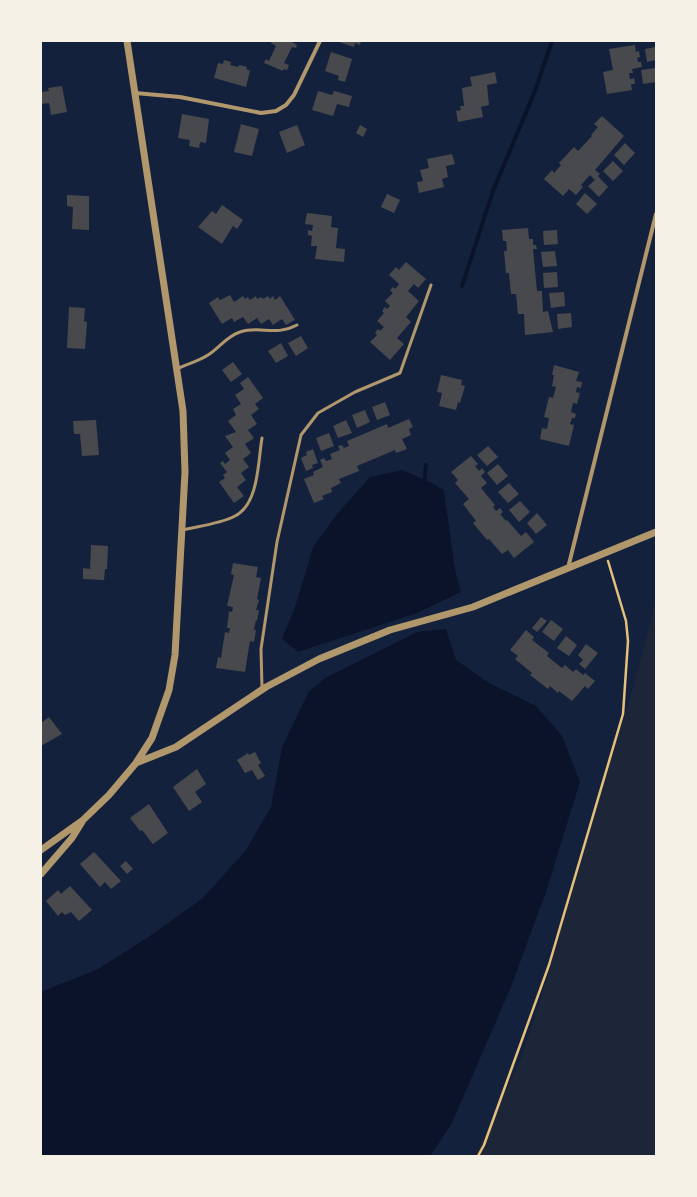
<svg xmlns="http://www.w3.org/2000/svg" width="697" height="1197" viewBox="0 0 697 1197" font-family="'Roboto Condensed',sans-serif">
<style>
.green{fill:#1d2539}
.water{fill:#0b132b}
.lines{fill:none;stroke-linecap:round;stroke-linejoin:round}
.stream{stroke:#0b132b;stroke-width:4}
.building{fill:#48494c}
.path{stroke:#e5c07b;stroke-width:2.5}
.service{stroke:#b1986c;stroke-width:3}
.minor{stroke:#b1986c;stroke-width:4}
.tertiary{stroke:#b1986c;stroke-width:7}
</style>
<rect width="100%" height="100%" fill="#14213d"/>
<path class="green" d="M656,601V1156H475L521,1059L546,982L600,789L629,703Z"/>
<path class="water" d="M402,470L428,481L444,490L455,570L461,592L417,613L298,652L282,639L296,604L313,547L337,514L370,477Z
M446,629L456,660L489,683L536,706L562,736L580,782L546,892L511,987L451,1125L430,1156H41V992L98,969L147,938L203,898L246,850L271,807L282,747L309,691L325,678L417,632Z"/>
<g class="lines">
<path class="stream" d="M462,286L493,191L535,91L552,41
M424,483L426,465"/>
</g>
<path class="building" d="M272,41H292V42L297,45L296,48L292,47L284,63L289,65L287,70L283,69V71L264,63L266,59L269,61L276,46L271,43Z
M339,41H361L360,45L355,43L354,47L339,42Z
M635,45L636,52L639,51L640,57L637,58L638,62H641L642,67L632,69L633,73H629L630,79L634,78L635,84H631L632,90L607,94L603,72L613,70L609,49Z
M656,47V60L647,62L645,49Z
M331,52L352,59L345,82L338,80L339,76L325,71Z
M224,60L231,62L230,65L238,67L239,65L247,67L246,69L250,71L246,87L214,78L218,63L223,64Z
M655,68L656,82L643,84L641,70Z
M495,72L497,83L487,85L489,105L481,107L483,117L458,122L456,111L461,110L460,106H464L462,88L472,86L470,77Z
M62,86L67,112L51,115L49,103L41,104V92L49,91L48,88Z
M318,91L332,95L334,91L352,96L349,107L337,104L333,116L312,110Z
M182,114L209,119L206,143L200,142L199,148L189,146L190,140L178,138Z
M602,116L624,136L595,170L600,174L598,176L608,187L599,197L588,186L595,180L590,175L581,185L583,187L576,195L569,189L563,196L544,179L552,170L554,173L561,165L559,163L574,147L578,151L592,136L591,135L598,127L594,124Z
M241,124L259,129L252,156L234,152Z
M297,125L305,145L287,153L279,132Z
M360,125L367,129L363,137L356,133Z
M625,143L635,153L624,165L614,155Z
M452,154L455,164L446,166L448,177L442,179L444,187L419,193L417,182L423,181L420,170L429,168L427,159Z
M613,161L623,171L613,181L603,171Z
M585,193L597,204L587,214L576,204Z
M387,194L400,200L394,213L381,207Z
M67,195L89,196V230L72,229L73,207L67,206Z
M222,205L243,220L237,229L233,226L222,244L198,227L212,211L216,214Z
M307,213L332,216L331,227L338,228L336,248L345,249L344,262L315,259L317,246H311L312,236L308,235V230L312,231L313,225L305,224Z
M528,228L529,239H533V245H536L537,249H533L537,291H542L543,312L548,311L553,332L525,335L524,314H518L516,294H511L509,273H506L504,251H507L506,241H503L502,230Z
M557,230L558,244L544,245L543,231Z
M555,251L557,266L543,267L541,252Z
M406,262L426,279L418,288L414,284L408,291L419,301L406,317L411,322L397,338L404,344L390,360L370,342L377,335L375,333L378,329L380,331L384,327L377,321L384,313L382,311L385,307L387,309L390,306L385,301L393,293L390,290L393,287L395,289L399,284L389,275L396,267L399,270Z
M557,272L558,287L544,288L543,273Z
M564,292L565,306L551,308L549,293Z
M230,295L234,302L243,296L245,299L248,297L250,300L256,296L257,299L261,297L263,299L268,296L270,299L273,296L275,300L280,296L295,320L286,325L282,319L273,325L269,319L261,324L257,318L248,324L243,317L234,322L232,318L222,324L209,303L218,297L220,300Z
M69,307L85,308L84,321L87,322L85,349L67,348Z
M571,313L572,327L558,329L557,314Z
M301,336L308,348L296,356L288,343Z
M281,343L288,356L276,363L268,351Z
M233,362L242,374L231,382L222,370Z
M554,365L579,372L576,381L582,382L581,388L577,387L576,392L580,393L577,404L573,403L571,412L576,414L575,418H572L570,424L574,425L569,446L540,439L542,428L547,429L549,418L544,417L549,397L553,398L556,387L552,386L554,375H552Z
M441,375L462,380L461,385L465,386L460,403L458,402L456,410L439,406L442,393L437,392Z
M248,377L263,398L255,404L259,409L251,415L257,424L248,430L254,438L245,444L251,453L243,459L249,467L241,473L246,480L237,487L244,496L234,503L219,482L225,478L223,475L227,472L220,463L223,461L225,464L230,460L225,453L233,447L225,436L236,432L228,421L236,415L233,409L241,404L235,395L244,389L240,383Z
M385,402L390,415L377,420L372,407Z
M365,410L370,422L357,428L352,415Z
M409,419L413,427L409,429L411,435L402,439L407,449L396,453L395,450L357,466L359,471L339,479L341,483L331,488L332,492L322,496L324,499L314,503L304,479L314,475L313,472L323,467L320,460L324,458L326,461L332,459L330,454L340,450L338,446L342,445L344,448L349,446L347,441L387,424L388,428Z
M96,420L99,455L82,456L80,434H74L73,421Z
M346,420L352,433L338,438L333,426Z
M329,433L334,446L321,451L316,438Z
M488,446L498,457L487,466L477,455Z
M313,449L318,463L312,465L313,468L306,471L301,458L307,455L306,452Z
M471,456L478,464L475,466L479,471L482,468L485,472L481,476L487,483L481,488L495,505L493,507L496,511L500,508L503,512L500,514L506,521L507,520L521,536L526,532L534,542L514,558L508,550L502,554L489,539L487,540L473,523L476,521L463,504L469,499L455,483L458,480L451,472Z
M498,464L508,476L497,485L487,473Z
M509,483L519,494L508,503L498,492Z
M520,501L530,512L519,522L509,510Z
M537,513L547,525L536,534L527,523Z
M91,545L108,546L107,569H105L104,580L83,579V568L90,569Z
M233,563L258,567L256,577L261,578L257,599L259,600L256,610H259L257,621L256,620L254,630H256L254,642L250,641L245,672L216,668L218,657L221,658L225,632L229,633L230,628H227L229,611L232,612L233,607L227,606L234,575L231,574Z
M541,617L547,621L537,632L532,628Z
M551,620L563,629L554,641L542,632Z
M526,630L534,637L532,640L549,653L547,656L562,668L565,665L573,672L576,669L583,675L585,673L595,681L588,689L585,686L572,701L559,691L558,693L550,686L548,689L530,675L532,673L515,659L518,656L510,650Z
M566,636L577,645L569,656L557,648Z
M586,644L598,653L585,669L579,664L583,660L578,655Z
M49,717L62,734L41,746V723Z
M255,752L261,763L258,765L265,776L258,780L252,770L245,773L237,760L248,753L249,755Z
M197,769L206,784L195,792L202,802L189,811L173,787Z
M149,804L168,833L153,844L142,830L140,831L130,818Z
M94,852L121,881L111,889L105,882L100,887L80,864Z
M126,861L133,869L127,874L120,866Z
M70,886L92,910L79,921L71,912L65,915L62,912L58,916L46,901L58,890L61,894Z"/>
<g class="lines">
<path class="path" d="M478,1156L484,1145L549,965L623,714L628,641L626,621L608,561"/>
<path class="service" d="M177,369C187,364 199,361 208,355C219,348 227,336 240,332C261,325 274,337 297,325
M182,530C199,526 220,524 235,516C259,504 258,461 262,438
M262,688L261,649L277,542L301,435L318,413L355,392L400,373L431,285"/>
<path class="minor" d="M135,93L180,97L261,113L276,111L286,105L294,95L320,41
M568,568L656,214"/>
<path class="tertiary" d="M127,41L183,411L185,472L175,655L169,690L152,738L136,763
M41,850L83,820L109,795L136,763L176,747L266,687L319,659L390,630L473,607L656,532
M41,874L72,838L82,822"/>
</g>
<rect width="697" height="1197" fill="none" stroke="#f6f1e7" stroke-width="84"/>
</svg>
